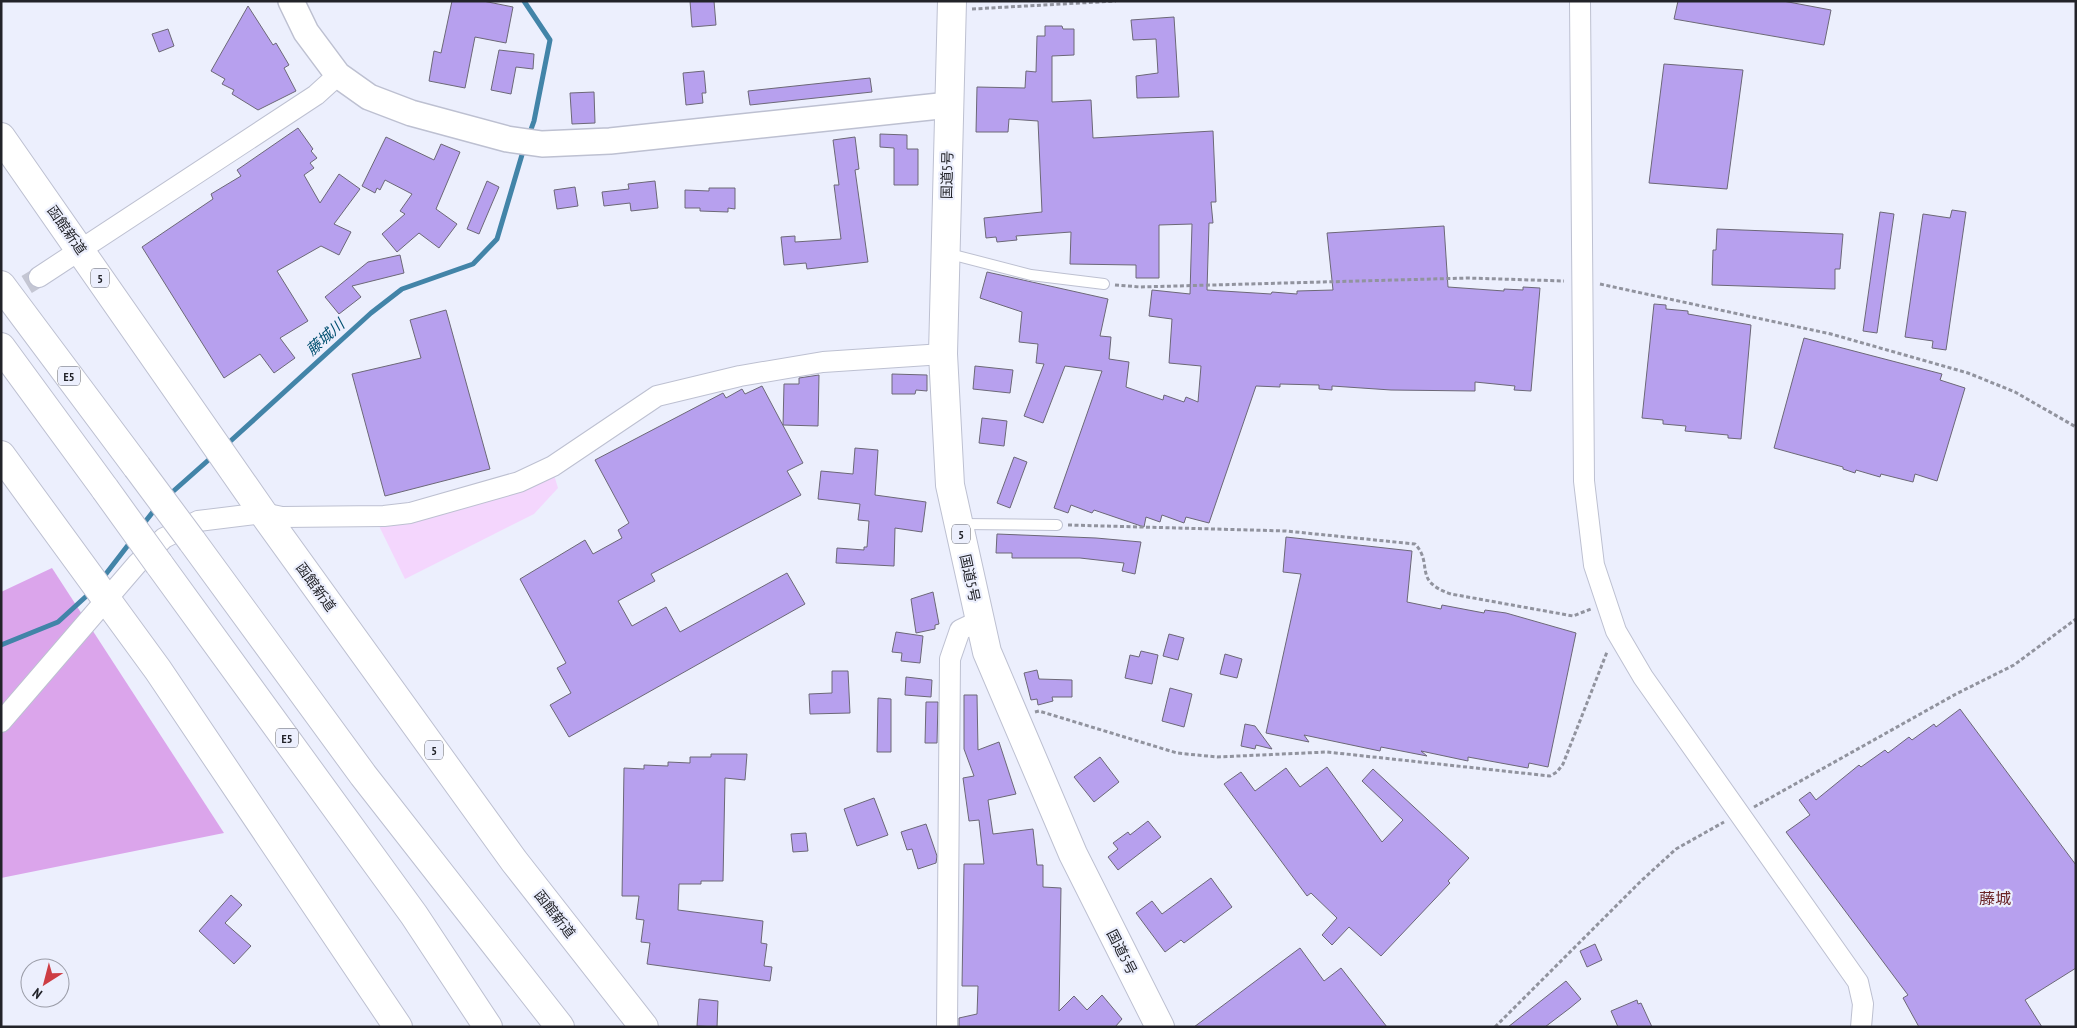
<svg xmlns="http://www.w3.org/2000/svg" width="2077" height="1028" viewBox="0 0 2077 1028" font-family="'PT Sans Narrow','Noto Sans JP',sans-serif">
<style>
.green{fill:#f4d6fd}
.forest{fill:#dba5eb}
.lines{fill:none;stroke-linecap:round;stroke-linejoin:round}
.stream{stroke:#4284a8;stroke-width:5}
.building{fill:#b7a0ee;stroke:#6c6877}
.minor-tunnel{stroke:#c4c6d3;stroke-width:20;stroke-dasharray:20 10;stroke-linecap:butt}
.service-casing{stroke:#bdc0d1;stroke-width:12}
.minor-casing{stroke:#bdc0d1;stroke-width:22}
.tertiary-casing{stroke:#bdc0d1;stroke-width:28}
.trunk-casing{stroke:#bdc0d1;stroke-width:30}
.motorway-casing{stroke:#bdc0d1;stroke-width:30}
.path{stroke:#91939e;stroke-width:3;stroke-dasharray:4 2.5;stroke-linecap:butt}
.service{stroke:#fff;stroke-width:10}
.minor{stroke:#fff;stroke-width:20}
.tertiary{stroke:#fff;stroke-width:25}
.trunk{stroke:#fff;stroke-width:28}
.motorway{stroke:#fff;stroke-width:28}
.motorway-bridge-casing{stroke:#bdc0d1;stroke-width:30;stroke-linecap:butt}
.motorway-bridge{stroke:#fff;stroke-width:28}
.labels{text-anchor:middle;dominant-baseline:central;stroke-width:4.5;stroke-linejoin:round;paint-order:stroke}
.shield{fill:#eceffd;stroke:#5f6069;stroke-width:1}
.shield-label{font-size:12px;font-weight:bold;fill:#222329}
.street-label{font-size:14px;fill:#222329;stroke:#eceffd}
.water-label{font-size:15px;font-style:italic;fill:#004f70;stroke:#eceffd}
.quarter-label{font-size:16px;fill:#6a2426;stroke:#eceffd}
</style>
<rect width="100%" height="100%" fill="#eceffd"/>
<path class="green" d="M554,475L558,488L534,514L405,579L379,526Z"/>
<path class="forest" d="M52,568L224,833L1,878V592Z"/>
<g class="lines">
<path class="stream" d="M524,1L550,40L534,121L529,135
M225,446L371,313L402,289L473,264L497,239L524,148
M169,495L213,456
M141,527L156,508
M102,579L132,540
M1,645L58,622L92,591"/>
</g>
<path class="building" d="M452,1H483L513,7L506,43L475,37L465,88L429,81L434,51L441,53Z
M690,1H714L716,25L692,27Z
M1678,1H1783L1831,10L1824,45L1674,19Z
M248,6L273,45L276,43L289,65L284,68L296,91L258,110L232,94L234,90L222,84L225,79L211,71Z
M1174,17L1179,97L1137,98L1136,76L1158,73L1156,39L1133,40L1131,20Z
M1045,26H1062L1063,29H1074V55L1052,56V102L1091,100L1093,138L1213,131L1216,202H1211L1213,223H1209L1207,290L1271,294L1272,292L1297,294V291L1333,290L1327,233L1444,226L1448,287L1504,291V289L1523,290V287L1540,288L1531,391L1514,390L1515,386L1475,382V391L1391,390L1332,386V390L1319,389V385L1280,384V387L1256,386L1209,523L1186,517L1184,523L1162,515L1160,522L1146,517L1144,527L1094,510L1092,513L1071,505L1068,513L1054,508L1102,371L1065,366L1043,423L1024,416L1044,364L1036,363L1038,344L1019,342L1022,312L980,298L987,272L1108,299L1100,336L1111,337L1109,359L1129,362L1126,387L1163,400L1164,395L1184,402L1186,397L1198,402L1201,366L1169,363L1172,319L1149,316L1152,290L1190,294L1192,224L1159,225V278H1136V265L1070,264L1071,232L1016,236L1017,240L997,242L996,237L986,238L984,218L1042,212L1038,121L1009,119L1008,132H976L977,87L1025,88L1026,71L1036,72L1037,36H1045Z
M168,29L174,46L159,52L152,34Z
M499,50L534,54L533,69L516,67L511,94L491,90Z
M1664,64L1743,70L1727,189L1649,183Z
M704,71L706,93H702L703,103L686,105L683,73Z
M870,78L872,92L750,105L748,91Z
M594,92L595,123L572,124L570,93Z
M298,128L313,149L311,151L317,158L310,163L314,168L304,175L320,203L339,174L360,189L334,224L351,232L339,255L321,246L277,271L308,321L280,338L295,358L274,373L260,354L224,378L142,247L213,199L211,194L241,176L237,170Z
M880,134L907,135V149H918V185H894V148L880,147Z
M386,137L434,160L441,144L460,152L436,209L457,224L439,248L419,233L397,252L382,234L405,214L400,211L412,194L385,180L380,190L377,188L375,193L362,186Z
M855,137L859,169L855,170L868,262L807,269L806,263L784,265L781,237L795,236V242L841,239L834,185H839L833,140Z
M487,181L499,187L479,234L467,229Z
M655,181L658,208L631,211L630,203L604,206L602,192L629,189L628,184Z
M575,187L578,206L557,209L554,190Z
M709,188H735V209L728,208V212L700,211V208H685V190L709,191Z
M1952,210L1966,212L1946,350L1932,348L1933,341L1905,337L1923,214L1950,218Z
M1880,212L1894,214L1877,333L1863,331Z
M1717,229L1843,234L1840,269H1835V289L1712,285L1713,250H1716Z
M400,255L404,273L352,286L361,297L339,314L325,297L368,262Z
M1654,304L1666,305V309L1688,311V314L1751,325L1741,439L1728,438V435L1685,431L1686,426L1663,424V420L1642,418Z
M446,310L490,469L385,496L352,374L421,358L410,320Z
M1804,338L1942,374L1940,380L1965,388L1937,481L1915,474L1913,482L1881,474L1880,477L1856,470L1855,473L1843,469V467L1774,448Z
M975,366L1013,370L1010,393L973,389Z
M892,374L927,375V391L916,390L915,394H892Z
M819,375L818,426L783,425L784,384H799V378Z
M762,386L803,463L787,471L801,495L651,574L655,581L618,601L632,626L666,607L680,632L787,573L805,604L569,737L550,705L571,693L557,668L566,663L520,579L585,540L593,554L622,538L618,530L629,523L595,460L723,393L726,398L742,389L745,394Z
M982,418L1007,421L1004,446L979,443Z
M855,448L878,450L875,495L926,502L922,532L895,528L894,566L836,563L837,548L864,550V547H867L869,521L858,520L860,504L818,499L821,471L853,474Z
M1014,457L1027,462L1010,508L997,503Z
M997,534L1096,538L1141,542L1135,574L1122,571L1124,563L1080,558H1012V553H996Z
M1286,537L1412,551L1407,602L1441,609L1442,605L1484,613L1485,610L1506,613L1576,633L1548,767L1529,763L1528,768L1468,757V761L1421,751L1427,756L1381,747L1380,751L1304,735L1309,742L1266,733L1301,574L1283,572Z
M933,592L939,624L935,625V629L916,633L911,599Z
M896,632L923,636L920,663L901,661L902,653L892,652Z
M1169,634L1184,638L1178,660L1163,656Z
M1141,651L1158,655L1152,684L1125,678L1130,655L1139,657Z
M1225,654L1242,659L1237,678L1220,674Z
M1037,670L1039,679L1072,680V697H1052L1053,701L1038,705L1037,699L1031,700L1024,673Z
M832,671H848L850,713L810,714L809,694L832,693Z
M906,677L932,680L931,697L905,695Z
M1170,688L1192,694L1184,727L1162,721Z
M964,695H977L978,750L999,742L1016,794L988,800L993,834L1033,829L1037,865H1043V887L1061,888L1059,1011L1074,996L1087,1010L1102,995L1122,1019L1115,1027H959V1018L977,1014L978,986H962L964,864H984L979,820L969,821L963,778L974,776L964,749Z
M878,698L891,699V752H877Z
M926,702H938L937,743H925Z
M1960,709L2076,865V968L2025,1000L2042,1027H1919L1903,998L1908,995L1786,832L1810,815L1799,800L1810,792L1816,800L1859,765L1861,767L1885,750L1888,753L1909,737L1912,740L1934,724L1936,727Z
M1245,724L1255,726L1272,749L1256,745L1255,749L1241,746Z
M711,754H747L745,780L725,778L723,881H701V884H679L678,910L763,921L761,943L767,944L764,966L772,967L770,981L647,964L650,943L641,942L644,920L636,919L639,896H622L624,768L644,769V765L668,766V762L690,763V757H711Z
M1100,757L1119,782L1094,802L1074,777Z
M1327,767L1382,842L1403,820L1362,781L1373,769L1469,858L1448,881L1450,883L1381,956L1349,927L1332,945L1322,935L1337,918L1311,893L1307,896L1224,784L1241,772L1255,791L1286,768L1300,787Z
M874,798L888,835L857,846L844,809Z
M1148,821L1161,837L1118,870L1108,857L1118,849L1113,843L1128,832L1130,835Z
M926,824L937,856L936,863L918,869L912,849L907,850L901,832Z
M806,833L808,851L793,852L791,834Z
M1211,878L1232,907L1184,943L1181,940L1165,952L1136,913L1152,901L1162,914Z
M231,895L242,905L225,923L251,946L234,964L199,931Z
M1595,944L1602,960L1587,967L1580,951Z
M1300,948L1324,981L1341,968L1387,1027H1194Z
M1566,981L1581,999L1570,1008L1545,1027H1508Z
M699,999L718,1001L717,1027L697,1026Z
M1637,1000L1638,1004L1641,1003L1652,1027H1618L1611,1011Z"/>
<g class="lines">
<path class="minor-tunnel" d="M1,300L39,277"/>
<defs>
<path id="service" d="M946,253L1031,275L1104,284
M960,524L1057,525"/>
<path id="minor" d="M1580,1L1584,481L1594,565L1616,631L1643,677L1858,982L1863,1004L1861,1027
M39,277L316,95L338,75
M1,722L137,564L164,538L198,521L263,513L282,517L384,516L410,513L519,482L553,466L657,396L740,376L823,362L943,354
M947,1027L950,659L960,630L979,621"/>
<path id="tertiary" d="M291,1L306,32L338,75L369,97L411,113L507,139L542,144L610,141L949,105"/>
<path id="trunk" d="M952,1L943,354L950,485L987,652L1073,854L1160,1027
M1,137L263,513L514,861L644,1027
M1,455L158,670L398,1027"/>
<path id="motorway" d="M1,285L137,467
M1,347L105,489
M192,541L363,775L560,1027
M159,564L414,915L488,1027"/>
</defs>
<use href="#service" class="service-casing"/>
<use href="#minor" class="minor-casing"/>
<use href="#tertiary" class="tertiary-casing"/>
<use href="#trunk" class="trunk-casing"/>
<use href="#motorway" class="motorway-casing"/>
<path class="path" d="M972,9L1116,1
M1600,284L1831,334L1968,373L2015,392L2076,427
M1115,285L1140,287L1468,278L1564,281
M1068,525L1286,531L1415,544C1434,564 1412,581 1451,594L1573,616L1591,609
M1035,712L1039,711L1177,753L1217,757L1327,752L1550,776L1557,772L1563,764L1607,652
M1754,807L1956,694L2014,665L2076,619
M1495,1027L1641,881L1676,849L1724,822"/>
<use href="#service" class="service"/>
<use href="#minor" class="minor"/>
<use href="#tertiary" class="tertiary"/>
<use href="#trunk" class="trunk"/>
<use href="#motorway" class="motorway"/>
<defs>
<path id="motorway-bridge" d="M137,467L192,541
M105,489L159,564"/>
</defs>
<use href="#motorway-bridge" class="motorway-bridge-casing"/>
<use href="#motorway-bridge" class="motorway-bridge"/>
</g>
<g class="labels">
<g class="shield">
<rect x="91" y="268.5" width="18" height="19" rx="4"/>
<rect x="58" y="366.5" width="22" height="19" rx="4"/>
<rect x="952" y="524.5" width="18" height="19" rx="4"/>
<rect x="276" y="728.5" width="22" height="19" rx="4"/>
<rect x="425" y="740.5" width="18" height="19" rx="4"/>
</g>
<g class="shield-label">
<text x="100" y="278">5</text>
<text x="69" y="376">E5</text>
<text x="961" y="534">5</text>
<text x="287" y="738">E5</text>
<text x="434" y="750">5</text>
</g>
<g class="street-label">
<text transform="translate(947 175) rotate(-89)">国道5号</text>
<text transform="translate(67 230) rotate(55)">函館新道</text>
<text transform="translate(970 578) rotate(78)">国道5号</text>
<text transform="translate(316 587) rotate(54)">函館新道</text>
<text transform="translate(555 914) rotate(52)">函館新道</text>
<text transform="translate(1122 952) rotate(63)">国道5号</text>
</g>
<g class="water-label">
<text transform="translate(325 337) rotate(-42)">藤城川</text>
</g>
<g class="quarter-label">
<text x="1995" y="898">藤城</text>
</g>
</g>
<rect width="2077" height="1028" fill="none" stroke="#222329" stroke-width="5"/>
<g transform="translate(45 983) rotate(216)"><circle r="24" fill="#eceffd" stroke="#9b9da8"/>
<path d="M0-4L9 19L0 12L-9 19Z" fill="#cd3d44"/>
<text y="-8" font-size="14" font-weight="bold" text-anchor="middle" fill="#222329">N</text>
</g>
</svg>
